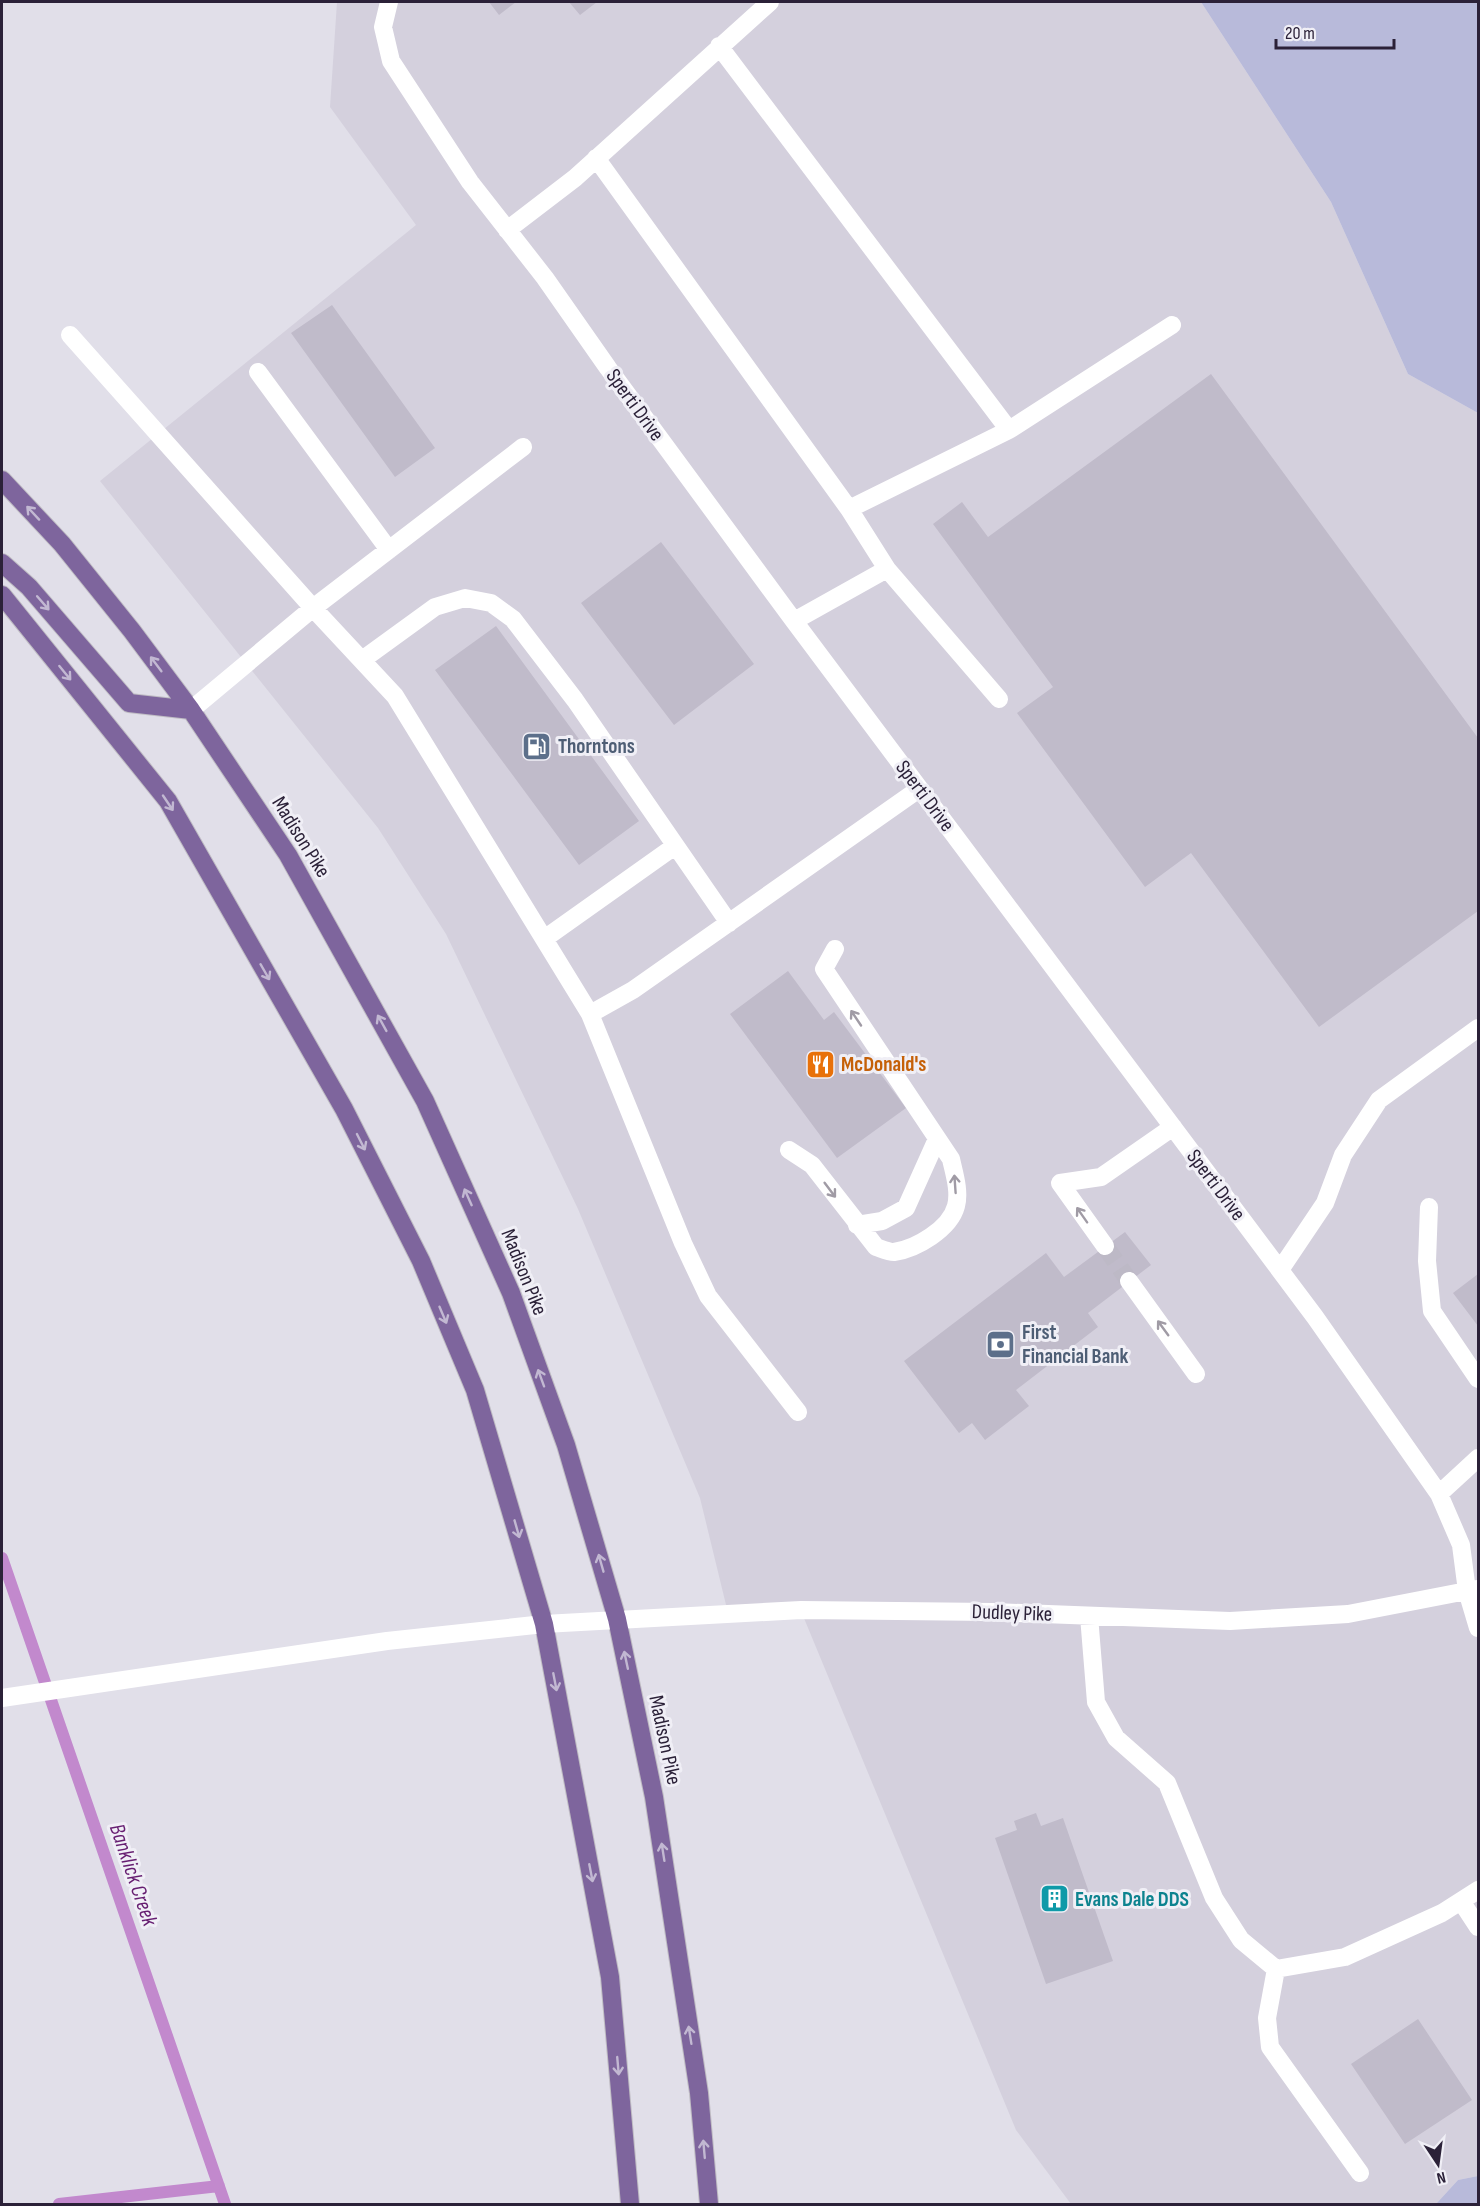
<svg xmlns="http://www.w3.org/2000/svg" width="1480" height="2206" viewBox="0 0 1480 2206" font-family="'Sofia Sans Condensed',sans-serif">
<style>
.built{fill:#d4d0dd}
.green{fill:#b8bada}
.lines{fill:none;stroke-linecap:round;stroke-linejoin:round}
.stream{stroke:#c289cd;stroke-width:12}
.building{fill:#c0bbca}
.minor-tunnel{stroke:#bdb9c6;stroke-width:18;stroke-dasharray:18 9;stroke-linecap:butt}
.major-casing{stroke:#bfbcc3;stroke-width:20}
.minor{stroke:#fff;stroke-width:18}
.major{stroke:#7e659d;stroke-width:18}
.oneway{stroke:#c2b8d2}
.oneway2{stroke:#a09ba5}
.labels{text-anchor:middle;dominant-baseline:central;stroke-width:6;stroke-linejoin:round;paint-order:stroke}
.street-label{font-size:21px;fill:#2b2138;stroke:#f0eff6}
.service-label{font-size:21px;font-weight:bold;fill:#4e5e75;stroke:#f0eff6;text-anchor:start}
.food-label{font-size:21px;font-weight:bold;fill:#c56008;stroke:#f0eff6;text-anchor:start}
.culture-label{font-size:21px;font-weight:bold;fill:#0d838f;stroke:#f0eff6;text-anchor:start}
.water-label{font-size:22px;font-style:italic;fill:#661e71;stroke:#f0eff6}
</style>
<rect width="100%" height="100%" fill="#e1dfe9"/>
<path class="built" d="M337,2H1201L1331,202L1408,374L1478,413V2176L1458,2180L1436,2204H1071L1016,2130L801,1611L728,1613L700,1498L578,1209L446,934L378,828L100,481L416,225L330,107Z"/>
<path class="green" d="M1201,2H1478V413L1408,374L1331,202Z
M1478,2176V2204H1436L1458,2180Z"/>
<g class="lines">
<path class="stream" d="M2,1558L225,2204
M59,2204L219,2186"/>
</g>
<path class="building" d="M489,2H516L499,15Z
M569,2H597L580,15Z
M332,305L435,448L395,477L291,333Z
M1211,374L1478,738V911L1319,1027L1191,853L1145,887L1017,713L1053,687L933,524L962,502L988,537Z
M661,542L754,664L674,725L581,603Z
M496,626L639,821L579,865L435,670Z
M788,971L824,1020L834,1012L906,1108L837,1158L730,1014Z
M1125,1232L1151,1265L1088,1313L1098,1327L1016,1390L1029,1406L985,1440L972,1423L959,1433L904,1361L1046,1253L1064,1277Z
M1478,1274V1326L1453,1293Z
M1036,1813L1041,1826L1063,1818L1113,1961L1046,1984L995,1838L1017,1830L1014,1821Z
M1418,2019L1472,2100L1405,2144L1351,2064Z"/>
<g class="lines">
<path class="minor-tunnel" d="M1105,1246L1129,1281"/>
<defs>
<path id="major" d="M2,480L62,544L132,631L191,710L288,855L425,1101L511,1293L566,1445L617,1619L654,1797L699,2093L709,2204
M2,563L29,587L129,703L191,710
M2,595L168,801L344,1109L421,1261L475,1390L544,1624L610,1977L630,2204"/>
</defs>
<use href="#major" class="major-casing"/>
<path class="minor" d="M389,2L383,27L391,61L470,182L545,278L608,368L794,621L1315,1317L1439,1494L1461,1545L1467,1591L1478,1628
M596,158L849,509L1009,430L719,46
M507,230L575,178L770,2
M70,335L313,608L395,696L590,1014L683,1243L708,1296L798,1412
M258,372L389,550
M1009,430L1172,325
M849,509L887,569L999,699
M794,621L887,569
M362,660L435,607L465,598L491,603L513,619L575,700L729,923
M191,710L313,608L523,447
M544,939L675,846
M590,1014L633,990L919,789
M789,1150L812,1165L876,1247C882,1249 888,1252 894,1252C916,1249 950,1229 956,1206C960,1191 954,1173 951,1159L824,969L835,949
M1429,1207L1427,1261L1432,1311L1478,1379
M857,1225L882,1221L906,1208L937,1139
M1105,1246L1060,1183L1101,1177L1173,1127
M1280,1270L1325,1203L1343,1155L1379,1100L1478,1028
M1129,1281L1196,1374
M1439,1494L1478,1458
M1089,1616L1096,1702L1116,1738L1167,1783L1214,1898L1241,1940L1276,1969L1345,1957L1442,1913L1478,1890
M2,1698L387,1641L544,1624L801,1610L993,1612L1230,1621L1348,1614L1477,1589
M1461,1901L1478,1927
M1276,1969L1267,2018L1270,2047L1360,2173"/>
<use href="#major" class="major"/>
</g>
<defs><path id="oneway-shaft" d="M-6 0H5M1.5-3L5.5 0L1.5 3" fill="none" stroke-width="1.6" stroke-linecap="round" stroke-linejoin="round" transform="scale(1.5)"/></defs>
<g class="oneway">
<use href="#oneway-shaft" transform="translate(33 513) rotate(-133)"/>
<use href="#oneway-shaft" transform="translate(43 603) rotate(49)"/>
<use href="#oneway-shaft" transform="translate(156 664) rotate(-127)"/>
<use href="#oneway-shaft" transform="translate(65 673) rotate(51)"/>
<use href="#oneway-shaft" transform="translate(168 803) rotate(56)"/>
<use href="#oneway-shaft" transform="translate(265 972) rotate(60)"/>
<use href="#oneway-shaft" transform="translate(382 1023) rotate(-119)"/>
<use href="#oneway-shaft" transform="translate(361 1142) rotate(63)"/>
<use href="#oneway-shaft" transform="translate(468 1197) rotate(-114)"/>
<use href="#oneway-shaft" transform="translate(443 1315) rotate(67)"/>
<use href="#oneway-shaft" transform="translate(541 1378) rotate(-110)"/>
<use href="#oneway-shaft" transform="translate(517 1529) rotate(74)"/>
<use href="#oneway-shaft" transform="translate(601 1563) rotate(-106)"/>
<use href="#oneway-shaft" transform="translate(626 1660) rotate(-102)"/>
<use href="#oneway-shaft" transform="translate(555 1682) rotate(79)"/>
<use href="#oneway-shaft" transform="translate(663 1852) rotate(-99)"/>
<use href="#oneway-shaft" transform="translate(591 1873) rotate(79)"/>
<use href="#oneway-shaft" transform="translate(690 2035) rotate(-99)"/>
<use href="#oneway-shaft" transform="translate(618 2066) rotate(85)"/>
<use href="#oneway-shaft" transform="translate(704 2149) rotate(-95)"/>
</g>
<g class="oneway2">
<use href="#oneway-shaft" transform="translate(856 1018) rotate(-124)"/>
<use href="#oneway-shaft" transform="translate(955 1184) rotate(-94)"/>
<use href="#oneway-shaft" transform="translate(830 1190) rotate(53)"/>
<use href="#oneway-shaft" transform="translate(1082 1215) rotate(-125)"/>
<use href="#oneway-shaft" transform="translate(1163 1328) rotate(-126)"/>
</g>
<defs>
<symbol id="fuel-square" viewBox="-11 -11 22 22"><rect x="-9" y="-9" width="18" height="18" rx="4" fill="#5c6f8a" stroke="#f0eff6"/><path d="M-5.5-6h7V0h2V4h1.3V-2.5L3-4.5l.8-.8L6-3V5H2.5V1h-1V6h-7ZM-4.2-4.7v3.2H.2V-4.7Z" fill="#fff"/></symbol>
<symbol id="restaurant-square" viewBox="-11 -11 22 22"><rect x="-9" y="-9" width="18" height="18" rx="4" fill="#e8710a" stroke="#f0eff6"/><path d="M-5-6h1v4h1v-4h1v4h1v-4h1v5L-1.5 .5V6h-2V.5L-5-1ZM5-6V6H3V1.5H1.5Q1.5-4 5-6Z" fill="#fff"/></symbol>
<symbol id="bank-square" viewBox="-11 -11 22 22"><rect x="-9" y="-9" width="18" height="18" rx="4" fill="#5c6f8a" stroke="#f0eff6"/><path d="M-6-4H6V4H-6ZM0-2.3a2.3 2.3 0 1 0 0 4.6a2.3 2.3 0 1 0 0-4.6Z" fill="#fff"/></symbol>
<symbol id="building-square" viewBox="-11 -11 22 22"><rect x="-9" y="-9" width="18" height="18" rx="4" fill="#0f9aa8" stroke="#f0eff6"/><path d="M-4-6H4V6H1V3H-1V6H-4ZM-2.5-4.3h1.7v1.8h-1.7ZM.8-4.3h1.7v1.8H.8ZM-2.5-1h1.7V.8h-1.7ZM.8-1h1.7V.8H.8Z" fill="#fff"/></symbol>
</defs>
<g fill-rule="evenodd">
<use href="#fuel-square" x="520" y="730" width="33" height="33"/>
<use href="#restaurant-square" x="804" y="1048" width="33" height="33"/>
<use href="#bank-square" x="984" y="1328" width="33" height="33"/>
<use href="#building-square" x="1038" y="1882" width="33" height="33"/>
</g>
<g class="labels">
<g class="street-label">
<text transform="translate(635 405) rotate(54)">Sperti Drive</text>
<text transform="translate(925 796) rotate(53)">Sperti Drive</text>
<text transform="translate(301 837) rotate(58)">Madison Pike</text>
<text transform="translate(1216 1185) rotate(53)">Sperti Drive</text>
<text transform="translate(524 1272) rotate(68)">Madison Pike</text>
<text transform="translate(1012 1613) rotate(2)">Dudley Pike</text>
<text transform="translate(665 1740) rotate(78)">Madison Pike</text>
</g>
<g class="service-label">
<text x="558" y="746">Thorntons</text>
<text x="1022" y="1332">First<tspan x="1022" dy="24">Financial Bank</tspan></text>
</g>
<g class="food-label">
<text x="841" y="1064">McDonald's</text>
</g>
<g class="culture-label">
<text x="1075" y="1899">Evans Dale DDS</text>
</g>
<g class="water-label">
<text transform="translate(133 1875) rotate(71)">Banklick Creek</text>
</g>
</g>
<rect width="1480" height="2206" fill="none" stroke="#2b2138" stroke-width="6"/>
<g transform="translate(1438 2164) rotate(167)" stroke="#f0eff6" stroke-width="4.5" paint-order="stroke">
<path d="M0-4.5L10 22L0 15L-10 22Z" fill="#2b2138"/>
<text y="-9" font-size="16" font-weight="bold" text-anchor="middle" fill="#2b2138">N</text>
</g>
<path d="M1276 39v9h118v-9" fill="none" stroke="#2b2138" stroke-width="3"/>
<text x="1285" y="39" font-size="18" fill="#2b2138" stroke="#f0eff6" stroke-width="4.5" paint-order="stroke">20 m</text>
</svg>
